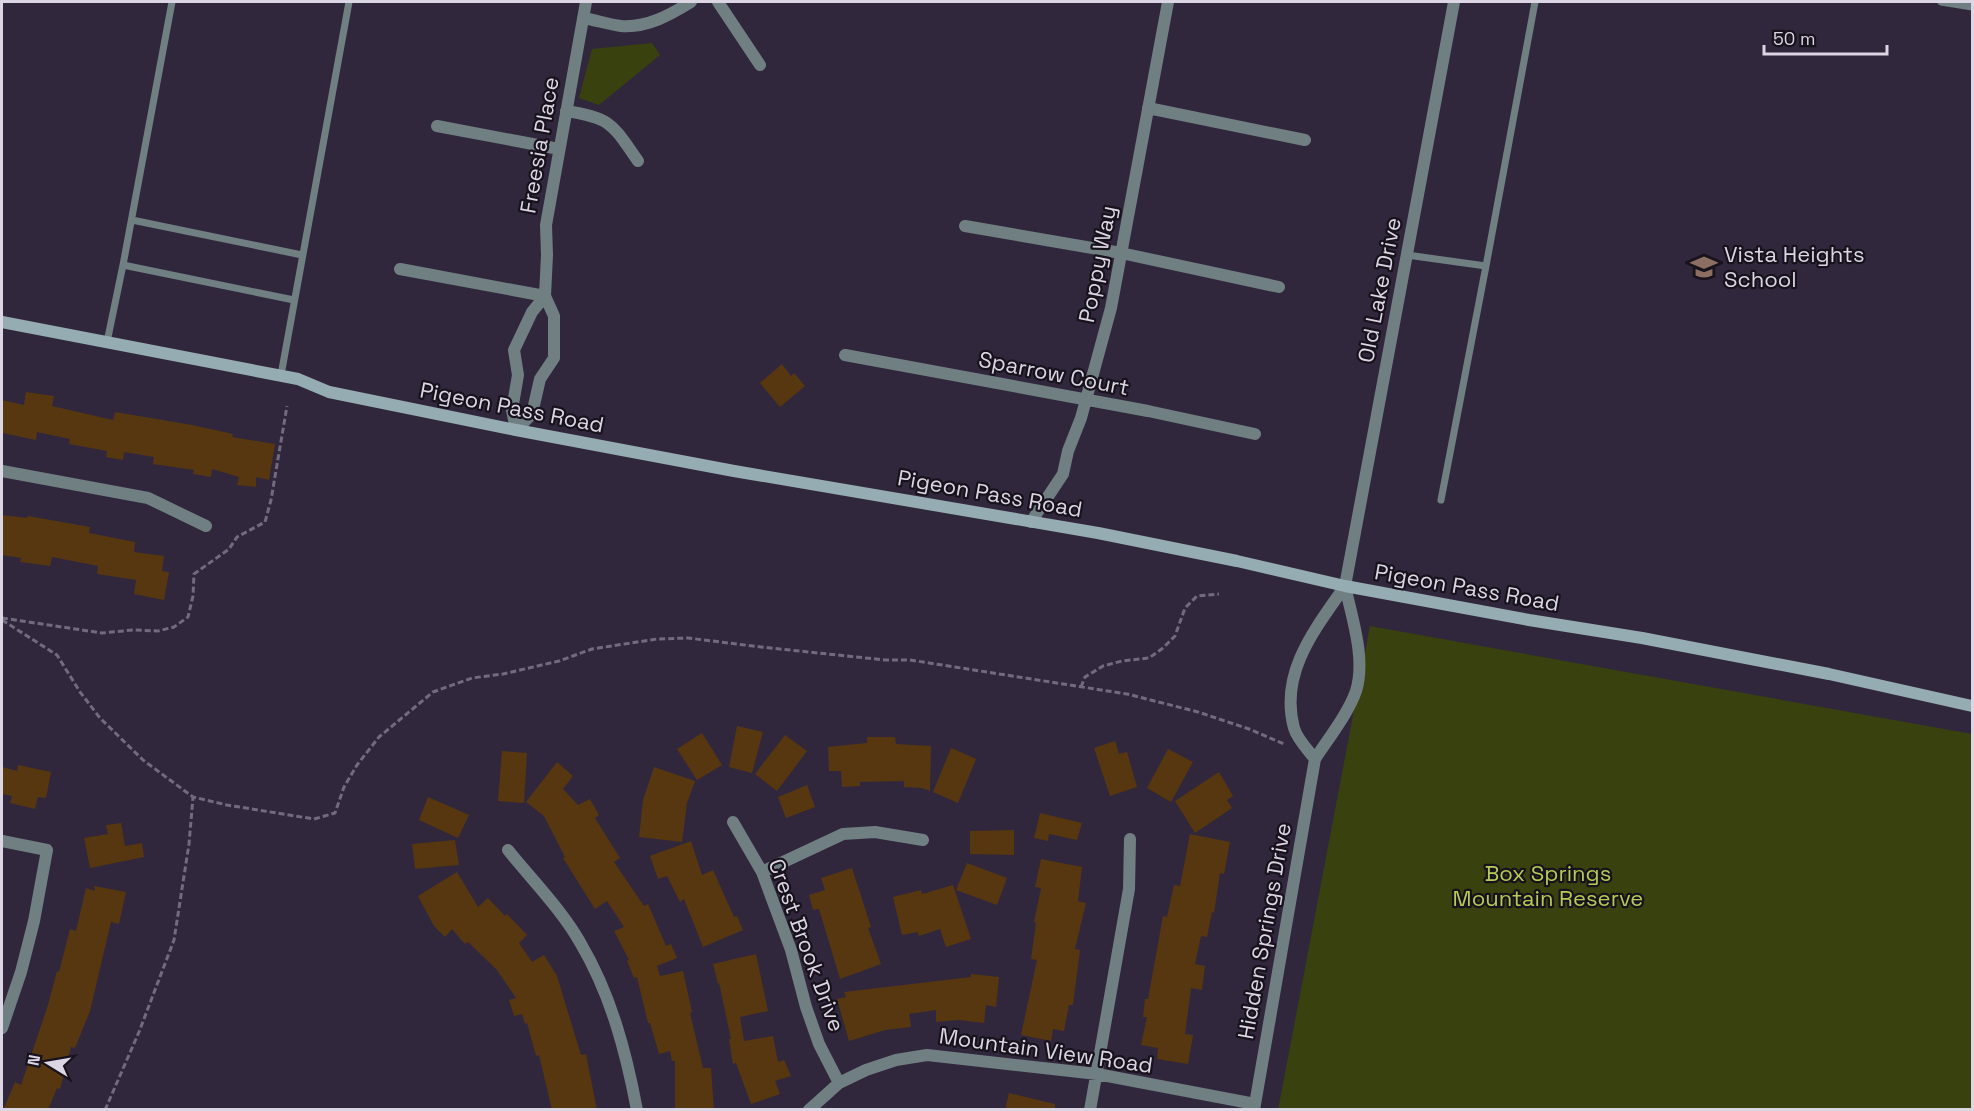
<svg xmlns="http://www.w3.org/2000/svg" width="1974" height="1111" viewBox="0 0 1974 1111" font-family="'Space Grotesk',sans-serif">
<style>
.green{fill:#39410e}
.building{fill:#56370f}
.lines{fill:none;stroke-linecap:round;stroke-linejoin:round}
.path{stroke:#726a7d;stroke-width:3;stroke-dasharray:6 3;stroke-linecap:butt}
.service{stroke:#707f82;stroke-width:7}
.minor{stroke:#707f82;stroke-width:12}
.tertiary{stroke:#707f82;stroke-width:12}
.secondary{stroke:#95adb2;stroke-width:12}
.labels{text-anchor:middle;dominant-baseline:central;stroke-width:4.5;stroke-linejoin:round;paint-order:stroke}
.street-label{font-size:22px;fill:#dcd6e4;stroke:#17121c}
.poi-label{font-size:22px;fill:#dcd6e4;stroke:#17121c;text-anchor:start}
.park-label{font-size:22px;fill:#b5cb55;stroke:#17121c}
</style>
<rect width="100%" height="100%" fill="#31273d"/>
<path class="green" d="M652,43L660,55L599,105L579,98L592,49Z
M1370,626L1972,734V1109L1278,1110Z"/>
<path class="building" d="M782,364L791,376L794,373L805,386L780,407L760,383Z
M26,392L54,396L52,406L113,420L115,412L192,425L233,434L232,437L275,444L269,480L256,477V487L237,485L239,477L212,469L211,477L193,474L194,470L153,464L154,457L124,452L123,460L106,457L107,451L69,444L70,439L37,432L36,440L2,433V400L24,405Z
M2,515L27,518L28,516L90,527L89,533L135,542L134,552L164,556L162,571L169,572L164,600L134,594L136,580L97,574L98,566L52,557L50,566L20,562L21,558L2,555Z
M737,726L763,732L752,773L729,767Z
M702,733L722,765L697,780L677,749Z
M785,735L807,751L777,791L755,774Z
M867,737H895L896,744L931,746L930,791L922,788L904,787V781L860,782V786L842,787L841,771H829L828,747L867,743Z
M1115,741L1119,754L1127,752L1137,787L1110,796L1094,748Z
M951,748L976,759L958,803L933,792Z
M1168,749L1193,762L1171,802L1147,788Z
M502,751L527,753L524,803L498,801Z
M557,762L573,776L563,789L578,805L590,799L599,815L595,818L620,858L614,862L644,906L648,904L666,946L671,944L677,958L657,966L660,976L683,971L692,1012L690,1013L703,1068H711L714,1110H675V1061H672L670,1051L659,1054L650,1023H648L637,977L634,978L627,961L629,960L614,931L624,927L607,901L595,909L563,858L565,857L544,816L526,802Z
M18,765L51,772L46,798L38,797L35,809L10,803L12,796L2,794V767L17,771Z
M654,767L695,781L687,803L682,842L639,837L643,800Z
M1219,772L1233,796L1227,800L1232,808L1195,833L1175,801Z
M807,785L815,807L786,818L778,797Z
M428,797L469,815L458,838L419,820Z
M1040,813L1082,823L1077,840L1049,834L1048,841L1034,838Z
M121,823L125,846L142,843L144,857L90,868L84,838L108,834L106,825Z
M1014,830V855L970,854V831Z
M1190,834L1230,842L1224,874L1220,873L1214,913L1212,912L1207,937L1201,936L1195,964L1205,966L1202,990L1191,988L1185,1034L1193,1035L1188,1064L1157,1059L1158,1048L1141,1045L1147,1017H1143L1145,999H1148L1163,916L1167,917L1174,885L1180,886Z
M455,840L459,865L415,869L412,844Z
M691,841L702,875L713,870L734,917L737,916L743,930L703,947L684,899L680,902L667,876L658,879L650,856Z
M1041,859L1082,867L1078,901L1086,903L1075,949L1080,950L1073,1005H1069L1064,1031L1053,1029L1051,1041L1021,1035L1037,960L1031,959L1036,923L1034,922L1041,888L1035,887Z
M967,863L1007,878L997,905L956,890Z
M852,868L871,927L868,928L881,964L840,979L819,909L813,910L809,895L825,890L821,878Z
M457,872L478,907L488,898L505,916L507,914L527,935L519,943L532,962L544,955L557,976L581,1055L586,1054L597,1110H552L539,1055L536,1056L527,1023L525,1024L522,1014L514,1016L509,1000L516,998L497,970L468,942L465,944L452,929L445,937L434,926L418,896Z
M953,885L971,939L946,947L940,929L919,936L918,932L902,935L893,897L921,890L922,894Z
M94,886L126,892L119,924L111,922L90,1011L75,1048L71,1047L60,1089L57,1088L48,1110H3L15,1082L21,1085L48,1005L57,971L59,972L70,929L76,931L86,888L95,891Z
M756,954L768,1011L740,1017L744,1041L773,1036L778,1062L784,1060L791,1076L775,1081L780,1094L751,1104L736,1063L733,1064L729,1039H731L719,983L718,984L713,964Z
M971,974L999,977L996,1007L986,1005L984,1023L959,1020L936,1022V1010L909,1014L911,1027L885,1030L849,1041L837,999L846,997L844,992L971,977Z
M1009,1093L1055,1104V1110H1005Z"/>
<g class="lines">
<path class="path" d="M2,618L102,633L133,630L158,631L174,627L188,617L193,596L194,574L229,549L237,537L265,522L271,500L287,406
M2,620L57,655L80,692L100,718L143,760L193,797L227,805L314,819L335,813L344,787L357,765L379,737L433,692L472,678L503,674L559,661L592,649L657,639L688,638L761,647L885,660H910L1127,694L1198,712L1249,729L1284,744
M1081,687L1085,677L1103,666L1122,661L1149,658L1163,648L1175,636L1185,608L1197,596L1219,594
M105,1110L139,1032L174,940L189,844L193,797"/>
<path class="service" d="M1941,2L1972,7
M132,220L302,255
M1407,255L1486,266L1535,2
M123,265L294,300
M107,342L123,265L172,2
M281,375L349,2
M1441,500L1486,266"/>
<path class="minor" d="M718,2L760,65
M583,18C595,20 608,24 621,26C647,28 670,15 691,2
M1148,108L1305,140
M566,111C612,118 612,124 638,161
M437,126L559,149
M965,226L1121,253L1279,287
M400,269L545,296
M845,355L1148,411L1255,434
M516,430L532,414L540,379L554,358V316L545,296L547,255L546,225L586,2
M516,430L512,410L518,375L514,350L532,312L545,296
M2,471L148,498L206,526
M1031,522L1063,474L1068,451L1081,418L1111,308L1168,2
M733,822L762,872L791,950L806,1007L819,1044L839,1083
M2,841L47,850L34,921L21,972L2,1028
M508,850C532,880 562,910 581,944C611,995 626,1052 637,1110
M762,872L843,834L875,832L923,840
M809,1110L839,1083L866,1070L896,1060L927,1055L1097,1074L1255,1104
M1090,1110L1129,889L1130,839"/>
<path class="tertiary" d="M1315,759C1308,750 1297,739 1294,728C1279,673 1315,629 1345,586
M1254,1110L1315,759C1328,739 1348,714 1356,691C1366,659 1352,618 1345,586L1454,2"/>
<path class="secondary" d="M2,322L298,379L329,392L516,430L734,471L1098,533L1237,561L1345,586L1529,620L1642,638L1829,674L1972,706"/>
</g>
<defs>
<symbol id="school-bare" viewBox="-9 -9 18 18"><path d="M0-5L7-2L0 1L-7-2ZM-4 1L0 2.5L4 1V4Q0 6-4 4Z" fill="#8d6e63" stroke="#17121c" stroke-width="2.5" paint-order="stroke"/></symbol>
</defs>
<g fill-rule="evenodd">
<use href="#school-bare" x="1685" y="248" width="38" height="38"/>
</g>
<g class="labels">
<g class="street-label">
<text transform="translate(539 145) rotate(-80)">Freesia Place</text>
<text transform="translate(1097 264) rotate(-79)">Poppy Way</text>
<text transform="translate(1379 290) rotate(-79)">Old Lake Drive</text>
<text transform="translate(1054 373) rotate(11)">Sparrow Court</text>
<text transform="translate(512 407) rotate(11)">Pigeon Pass Road</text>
<text transform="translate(990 493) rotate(10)">Pigeon Pass Road</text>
<text transform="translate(1467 587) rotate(10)">Pigeon Pass Road</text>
<text transform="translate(1264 931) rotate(-80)">Hidden Springs Drive</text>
<text transform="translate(807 945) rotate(70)">Crest Brook Drive</text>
<text transform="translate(1046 1050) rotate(8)">Mountain View Road</text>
</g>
<g class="poi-label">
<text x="1724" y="254">Vista Heights<tspan x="1724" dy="25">School</tspan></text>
</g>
<g class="park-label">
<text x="1548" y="873">Box Springs<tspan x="1548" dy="25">Mountain Reserve</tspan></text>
</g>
</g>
<rect width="1974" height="1111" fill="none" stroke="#dcd6e4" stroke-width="6"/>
<g transform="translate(48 1063) rotate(281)" stroke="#17121c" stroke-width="4.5" paint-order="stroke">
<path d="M0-4.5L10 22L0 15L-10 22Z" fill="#dcd6e4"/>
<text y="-9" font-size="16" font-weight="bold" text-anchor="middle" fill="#dcd6e4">N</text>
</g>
<path d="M1764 45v9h123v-9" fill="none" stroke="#dcd6e4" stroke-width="3"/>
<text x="1773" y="45" font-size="18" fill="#dcd6e4" stroke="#17121c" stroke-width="4.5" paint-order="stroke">50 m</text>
</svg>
